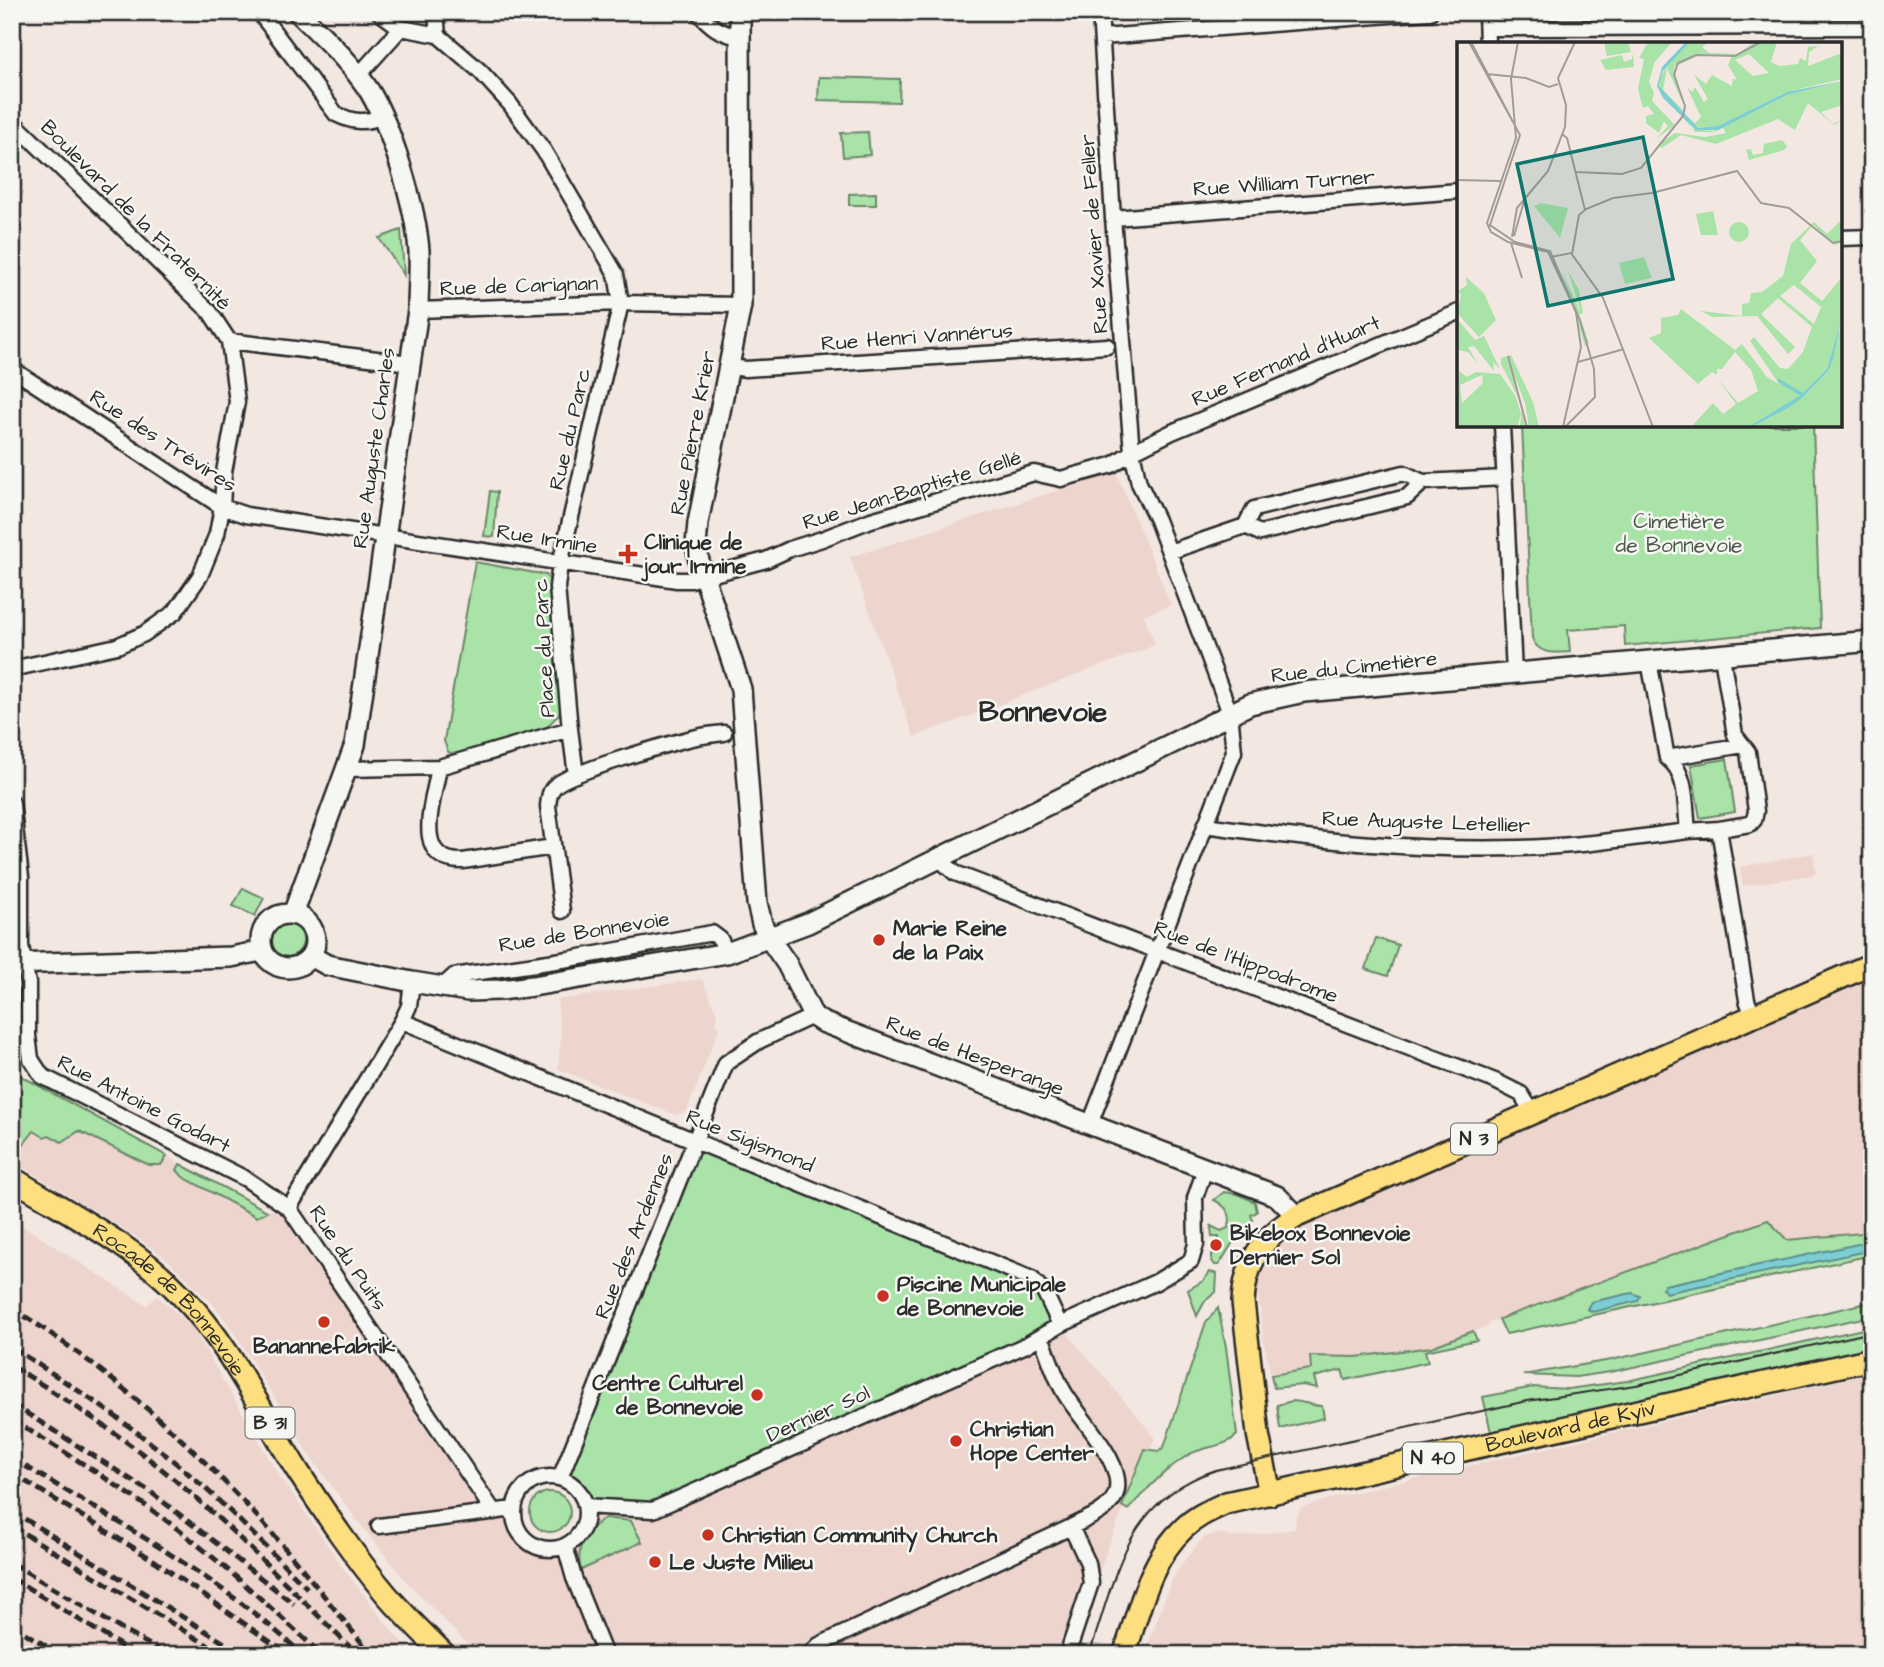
<svg xmlns="http://www.w3.org/2000/svg" width="1884" height="1667" viewBox="0 0 1884 1667" font-family="'Architects Daughter',sans-serif">
<style>
.built{fill:#edd4cd}
.green{fill:#a9e3a8;stroke:#6a876a;stroke-width:2}
.water{fill:#7cced2;stroke:#5c8d8f;stroke-width:2}
.lines{fill:none;stroke-linecap:round;stroke-linejoin:round}
.street-casing{stroke:#2b2b2b;stroke-width:19}
.secondary-casing{stroke:#2b2b2b;stroke-width:24}
.primary-casing{stroke:#2b2b2b;stroke-width:26}
.street{stroke:#f6f6f2;stroke-width:14}
.secondary{stroke:#f6f6f2;stroke-width:19}
.primary{stroke:#fedf80;stroke-width:21}
.tram{stroke:#2b2b2b;stroke-width:2}
.rail{stroke:#2b2b2b;stroke-width:5;stroke-dasharray:10 5;stroke-linecap:butt}
.poi-dot{fill:#c8321e;stroke:#f6f6f2;stroke-width:2.5}
.labels{text-anchor:middle;dominant-baseline:central;stroke-width:5;stroke-linejoin:round;paint-order:stroke}
.shield{fill:#f6f6f2;stroke:#686867;stroke-width:2}
.shield-label{font-size:19px;font-weight:bold;fill:#2b2b2b}
.street-label{font-size:21px;fill:#2b2b2b;stroke:#f6f6f2}
.park-label{font-size:21px;fill:#4a594a;stroke:#f6f6f2}
.poi-label{font-size:21px;font-weight:bold;fill:#2b2b2b;stroke:#f6f6f2;text-anchor:start}
.district-label{font-size:28px;font-weight:bold;fill:#2b2b2b;stroke:#f6f6f2}
.inset-river{fill:none;stroke:#7cced2;stroke-width:3.5}
.inset-road{fill:none;stroke:#a29c98;stroke-width:2}
.view{fill:#0f766e;fill-opacity:0.15;stroke:#0f766e;stroke-width:3.5}
.inset-edge{fill:none;stroke:#2b2b2b;stroke-width:3.5}
</style>
<rect width="100%" height="100%" fill="#f2e7e1"/>
<filter id="ink" filterUnits="userSpaceOnUse"><feTurbulence type="fractalNoise" baseFrequency=".0143" numOctaves="2"/><feDisplacementMap in="SourceGraphic" scale="14" xChannelSelector="R" yChannelSelector="G"/><feConvolveMatrix kernelMatrix="1 2 1 2 8 2 1 2 1" color-interpolation-filters="sRGB"/></filter>
<g filter="url(#ink)">
<path class="built" d="M1116,472L1171,605L1144,615L1155,645L914,737L850,557Z
M1813,853L1816,872L1811,875L1743,886L1740,867Z
M1872,964V1232L1787,1240L1768,1220L1517,1311L1489,1323V1326L1431,1347L1356,1357L1310,1356L1312,1369L1271,1375L1264,1342L1258,1292L1256,1253L1268,1238Z
M702,979L718,1017L715,1023L719,1028L687,1111L676,1115L558,1069L561,1036L557,1000Z
M34,1130L44,1137L79,1130L149,1165H161L167,1156L180,1164L177,1169L179,1174L257,1217L267,1211L289,1208L494,1511L514,1509L515,1521L520,1533L529,1542L540,1547L553,1549L565,1546L575,1539L582,1529L586,1518L585,1506L1060,1325L1155,1437L1108,1546L1072,1655H478L406,1581L355,1518L313,1460L237,1337L215,1306L167,1259L128,1231L12,1161Z
M12,1219L147,1306L157,1296L192,1327L277,1472L346,1572L394,1634L415,1655H22L12,1649Z
M1872,1373V1655H1144L1172,1580L1184,1561L1204,1537L1222,1533L1232,1538L1295,1529L1296,1518L1301,1508L1339,1496Z"/>
<path class="green" d="M819,77L900,79L899,102L818,100Z
M868,132L870,155L843,157L841,133Z
M876,193V205H849V194Z
M401,230L404,275L379,238Z
M1522,425H1813L1820,628L1625,646L1624,626L1568,630L1570,652C1554,653 1538,655 1532,638Z
M490,491L497,492L494,537L484,536Z
M475,562L546,575L549,579L561,706L559,714L547,727L459,755L448,752L444,741Z
M1727,759L1735,812L1700,818L1691,765Z
M243,888L264,898L255,916L233,906Z
M269 940a17 17 0 1 1 34 0a17 17 0 1 1-34 0Z
M1376,938L1398,945L1388,976L1366,969Z
M12,1071L167,1156L161,1165H149L79,1131L62,1142L49,1135L44,1137L34,1131L12,1159Z
M695,1141L1032,1279L1060,1325L653,1510L585,1506L577,1488L566,1480Z
M180,1164L267,1211L257,1217L183,1177L177,1170Z
M1224,1192L1238,1194L1255,1202L1257,1212L1251,1215L1253,1220L1236,1237L1219,1265H1215L1212,1261V1254L1219,1253V1237H1212L1211,1226L1221,1231L1228,1228C1234,1215 1225,1205 1214,1200Z
M1768,1220L1787,1240L1872,1232V1255L1506,1334L1499,1319Z
M1210,1272L1217,1274L1216,1292L1205,1301L1197,1316L1188,1290L1203,1281Z
M1872,1302V1316L1610,1372L1576,1377L1523,1375L1611,1360Z
M1218,1308L1226,1347L1237,1435C1226,1447 1205,1446 1190,1454C1166,1468 1146,1490 1128,1510L1122,1506L1145,1449L1159,1451L1164,1447L1206,1322Z
M1872,1327V1351L1491,1432L1483,1397L1533,1387L1568,1389L1627,1381Z
M1473,1331L1477,1340L1425,1351L1428,1362L1345,1380L1342,1370L1314,1377L1317,1388L1302,1385L1274,1388L1271,1375L1311,1369L1310,1356L1356,1357L1431,1347Z
M1292,1401C1303,1401 1311,1406 1322,1406L1324,1418L1280,1429L1277,1405Z
M530 1512a20 20 0 1 1 40 0a20 20 0 1 1-40 0Z
M605,1518L631,1521L642,1542L581,1570C575,1548 586,1529 605,1518Z"/>
<path class="water" d="M1872,1241V1250L1666,1293L1662,1288L1665,1285Z
M1632,1293L1640,1296L1638,1301L1593,1312L1587,1309L1591,1302Z"/>
<g class="lines">
<defs>
<path id="street" d="M259,12L336,114C352,122 366,124 382,116
M379,12L401,28L438,35L480,71L510,104L544,151L616,274L621,303L560,564L557,587L570,729L576,775
M436,12L438,35
M698,12C711,27 721,34 741,37
M1486,12L1487,44
M1487,28L1872,27
M1102,37L1430,12
M358,76L401,28
M12,121L210,312L229,341L237,402L224,472L222,507L217,534L200,576L175,612L144,634L117,646L12,669
M1113,218L1459,191
M1840,238L1872,237
M418,310L621,303L741,305
M229,341L410,363
M730,367L746,369L1107,346
M12,369L222,507L246,515L677,580H691L766,560L790,549L822,539L871,520L1034,473L1061,479L1112,465L1132,452L1172,432L1459,312
M1502,425L1514,673
M1245,526L1260,533L1407,497L1423,482
M1169,552L1245,526L1254,509L1404,473L1423,482L1505,478
M1649,661L1667,758C1688,772 1685,807 1688,831L1719,829L1747,1000L1753,1016
M1667,758L1743,745
M439,767C434,800 410,862 463,861L553,847
M348,769L439,767L570,729
M12,803L21,877V946L28,983V1036L31,1059L42,1076L246,1179L289,1208
M1205,825C1309,840 1413,851 1519,848C1575,847 1632,838 1688,831
M1719,829L1750,824L1754,820L1756,811L1748,752L1735,735L1722,656
M938,858L955,873L1495,1081L1521,1094L1533,1113
M562,911L548,806C549,798 549,791 555,786C567,773 674,742 697,737C706,735 715,734 724,733
M412,982L409,1006L402,1021L289,1208L494,1512
M442,987L454,976L569,959L712,933L720,939L727,953
M402,1021L1032,1279L1045,1293L1060,1325
M1090,1124L1234,752L1230,713L1157,520L1139,483L1132,452L1113,218L1100,12
M514 1513a36 36 0 1 1 72 0a36 36 0 1 1-72 0Z
M560,1478L726,1063L759,1041L813,1016
M585,1506L653,1510L1026,1345L1060,1325L1156,1282L1191,1261L1196,1244L1195,1198L1205,1169
M379,1526L514,1509
M565,1546L574,1578L605,1655
M809,1655L819,1645L1071,1527C1086,1519 1107,1512 1115,1496C1129,1466 1078,1417 1064,1392C1054,1375 1048,1354 1041,1336
M1067,1655L1091,1583L1088,1563L1071,1527"/>
<path id="secondary" d="M740,12L741,305L698,523L696,545L699,561L741,689L757,903L762,924L769,938L787,964L813,1016L822,1022L1277,1196L1297,1216
M261 941a27 27 0 1 1 54 0a27 27 0 1 1-54 0Z
M293,914L355,745L418,310C418,291 420,270 419,251C416,208 392,129 370,92C351,62 323,37 298,12
M311,956L327,965L412,982L468,991L500,990L533,986L727,953L808,923L1195,732L1250,704L1304,692L1872,641
M12,964L231,957L261,951"/>
<g id="primary">
<path id="s1" d="M12,1178C70,1214 135,1246 182,1296C232,1347 261,1413 299,1473C326,1514 354,1556 386,1594C404,1615 425,1635 445,1655"/>
<path d="M1270,1494L1258,1434L1243,1302C1245,1261 1263,1237 1297,1216L1872,964"/>
<path id="s2" d="M1124,1655C1139,1612 1149,1560 1184,1528C1196,1516 1211,1510 1226,1503L1872,1359"/>
</g>
</defs>
<use href="#street" class="street-casing"/>
<use href="#secondary" class="secondary-casing"/>
<use href="#primary" class="primary-casing"/>
<use href="#street" class="street"/>
<use href="#secondary" class="secondary"/>
<use href="#primary" class="primary"/>
<path class="tram" d="M1089,1655C1117,1574 1125,1500 1216,1470L1527,1401L1636,1385L1872,1332"/>
<path class="rail" d="M12,1308C106,1367 189,1441 263,1523C301,1565 335,1611 372,1655
M12,1348C85,1393 156,1442 219,1501C249,1529 278,1559 307,1588
M12,1366C56,1393 99,1421 140,1452C219,1512 287,1586 358,1655
M12,1404L152,1493L294,1604
M12,1420C62,1450 112,1481 160,1516C218,1558 270,1607 322,1655
M12,1458C111,1519 218,1575 303,1655
M12,1473L155,1561L289,1655
M12,1511L244,1655
M12,1526L224,1655
M12,1563L126,1632L169,1655
M12,1578L136,1655
M12,1625L61,1655"/>
</g>
</g>
<g class="poi-dot">
<path d="M624.5 543.5h7v7h7v7h-7v7h-7v-7h-7v-7h7z"/>
<circle cx="879" cy="940" r="7"/>
<circle cx="1216" cy="1245" r="7"/>
<circle cx="883" cy="1296" r="7"/>
<circle cx="324" cy="1322" r="7"/>
<circle cx="757" cy="1395" r="7"/>
<circle cx="956" cy="1441" r="7"/>
<circle cx="708" cy="1535" r="7"/>
<circle cx="655" cy="1562" r="7"/>
</g>
<g class="labels">
<g class="shield">
<rect x="1451" y="1123.5" width="46" height="31" rx="5"/>
<rect x="245.5" y="1407.5" width="49" height="31" rx="5"/>
<rect x="1403" y="1442.5" width="60" height="31" rx="5"/>
</g>
<g class="shield-label">
<text x="1474" y="1139">N 3</text>
<text x="270" y="1423">B 31</text>
<text x="1433" y="1458">N 40</text>
</g>
<g class="street-label">
<text transform="translate(1284 183) rotate(-4)">Rue William Turner</text>
<text transform="translate(136 215) rotate(45)">Boulevard de la Fraternité</text>
<text transform="translate(1094 234) rotate(-94)">Rue Xavier de Feller</text>
<text transform="translate(519 286) rotate(-2)">Rue de Carignan</text>
<text transform="translate(917 337) rotate(-4)">Rue Henri Vannérus</text>
<text transform="translate(1286 361) rotate(-23)">Rue Fernand d'Huart</text>
<text transform="translate(570 429) rotate(-77)">Rue du Parc</text>
<text transform="translate(693 433) rotate(-79)">Rue Pierre Krier</text>
<text transform="translate(163 441) rotate(33)">Rue des Trévires</text>
<text transform="translate(374 448) rotate(-82)">Rue Auguste Charles</text>
<text transform="translate(912 490) rotate(-17)">Rue Jean-Baptiste Gellé</text>
<text transform="translate(547 539) rotate(9)">Rue Irmine</text>
<text transform="translate(544 648) rotate(-93)">Place du Parc</text>
<text transform="translate(1354 667) rotate(-6)">Rue du Cimetière</text>
<text transform="translate(1426 822) rotate(2)">Rue Auguste Letellier</text>
<text transform="translate(584 932) rotate(-9)">Rue de Bonnevoie</text>
<text transform="translate(1246 962) rotate(21)">Rue de l'Hippodrome</text>
<text transform="translate(975 1056) rotate(21)">Rue de Hesperange</text>
<text transform="translate(144 1104) rotate(27)">Rue Antoine Godart</text>
<text transform="translate(750 1141) rotate(22)">Rue Sigismond</text>
<text transform="translate(634 1236) rotate(-68)">Rue des Ardennes</text>
<text transform="translate(348 1258) rotate(56)">Rue du Puits</text>
<text stroke="none"><textPath href="#s1" startOffset="201">Rocade de Bonnevoie</textPath></text>
<text transform="translate(818 1414) rotate(-24)">Dernier Sol</text>
<text stroke="none"><textPath href="#s2" startOffset="544">Boulevard de Kyiv</textPath></text>
</g>
<g class="park-label">
<text x="1679" y="521">Cimetière<tspan x="1679" dy="24">de Bonnevoie</tspan></text>
</g>
<g class="poi-label">
<text x="644" y="542">Clinique de<tspan x="644" dy="24">jour Irmine</tspan></text>
<text x="893" y="928">Marie Reine<tspan x="893" dy="24">de la Paix</tspan></text>
<text x="1230" y="1233">Bikebox Bonnevoie<tspan x="1230" dy="24">Dernier Sol</tspan></text>
<text x="897" y="1284">Piscine Municipale<tspan x="897" dy="24">de Bonnevoie</tspan></text>
<text x="324" y="1346" text-anchor="middle">Banannefabrik</text>
<text x="743" y="1383" text-anchor="end">Centre Culturel<tspan x="743" dy="24">de Bonnevoie</tspan></text>
<text x="970" y="1429">Christian<tspan x="970" dy="24">Hope Center</tspan></text>
<text x="722" y="1535">Christian Community Church</text>
<text x="669" y="1562">Le Juste Milieu</text>
</g>
<g class="district-label">
<text x="1043" y="712">Bonnevoie</text>
</g>
</g>
<g transform="translate(1457 42)">
<rect width="385" height="385" fill="#f2e7e1"/>
<path d="M147,0H171L174,10L150,14ZM215,0L197,21L192,40L197,51L195,59L218,83L199,97L211,84L207,79L202,91L189,81V74L197,72L191,64L186,66L181,47L187,17L182,16L191,0ZM233,0H252L245,5L252,11L280,12L298,0H320L314,20L322,24L341,22L343,16L349,19L351,5L361,4L352,10L351,24L385,11V37L330,50L261,84L241,86L228,71L238,81L244,75L230,45L235,50L238,45L247,60L251,57L237,33L249,42L255,33L275,44L276,37L280,38L271,23L275,14L245,12L217,25L226,61L210,26L206,48L227,69L213,59L203,48V34L224,8ZM292,12L311,30V31L296,34L278,18ZM176,11L177,25L149,28L143,18L165,13L167,20L175,17ZM385,39V63L364,70L376,82L385,78L377,83L351,61L338,88L321,77L259,102L224,93L205,106L201,103L218,91L248,95L269,91L266,86L257,90H238L228,78L227,75L236,87L257,89L330,53ZM325,98L330,104L327,108L292,118L289,108L294,107L296,113L306,111L307,102ZM84,161L111,166L103,196L77,164ZM256,169L261,193H244L239,172ZM385,177V201L377,203L356,183L343,198L360,219L343,241L365,259L385,235V275L370,327L345,352L291,385H234L256,361L266,372L279,362L260,336L281,361L301,349L294,328L278,310L265,327H260V333L255,330L241,342L192,296L204,291V276L221,273L224,267L278,308L285,302L310,335L322,342L293,299L297,295L323,326L331,327L346,310L355,285L321,256L304,272L338,305L331,312L300,274L255,275L244,269L285,274V262L292,261L294,251L305,250L326,234L334,202L357,180L370,192ZM337,243L364,265L357,282L323,254ZM272 190a10 10 0 1 1 20 0a10 10 0 1 1-20 0ZM187,215L195,236L168,242L162,221ZM105,229L124,271L111,229L122,248L126,271L122,273L132,301L128,304ZM9,235L27,251L39,278L22,295L0,271L4,253L1,249L10,243ZM0,277L18,298L27,294L43,327L36,320L37,329L17,304L11,305L21,322L11,310L1,308ZM385,280V385H294L345,356L371,329ZM54,313L76,360L82,385H72L68,361L50,314L67,370L69,385H63L65,363L44,322V316ZM2,329L10,335L19,330L43,332L59,355L64,372L60,385H0ZM25,333L26,341L5,361L3,343Z" fill="#a9e3a8" fill-rule="evenodd"/>
<path d="M229,0H233L205,30L202,44L241,86L261,84L330,50L385,39L330,53L261,88H239L206,56L200,44L205,25ZM385,275L376,317L371,329L345,356L331,366L294,385H291L345,352L370,327Z" fill="#7cced2"/>
<path class="inset-river" d="M321,338L346,353"/>
<path class="inset-road" d="M12,0L56,80M14,0L63,93L33,183L58,200L93,209L123,278L137,327L138,355L108,385M61,0L54,37L59,96L30,181L34,190L51,200L91,210L119,270L124,305L106,385M30,32L69,36L92,45L101,42M105,92L110,96L128,168M119,130L165,132L184,126L226,74L228,64L217,33L221,21L239,13L278,14L304,0M0,138L44,139M57,194L68,156M55,195L60,166L91,129L108,85L109,63L101,36L118,0M54,201L65,236M115,212L122,173L129,167L156,156L195,151L280,129L304,161L332,166L376,201L385,199M94,215L114,211L146,256L196,385M51,314L70,385M121,320L167,307"/>
<path class="view" d="M186,95L216,237L91,264L60,122Z"/>
<rect width="385" height="385" class="inset-edge"/>
</g>
<rect width="1884" height="1667" fill="none" stroke="#f6f6f2" stroke-width="42"/>
<rect x="21" y="21" width="1842" height="1625" fill="none" stroke="#2b2b2b" stroke-width="2.5" filter="url(#ink)"/>
</svg>
